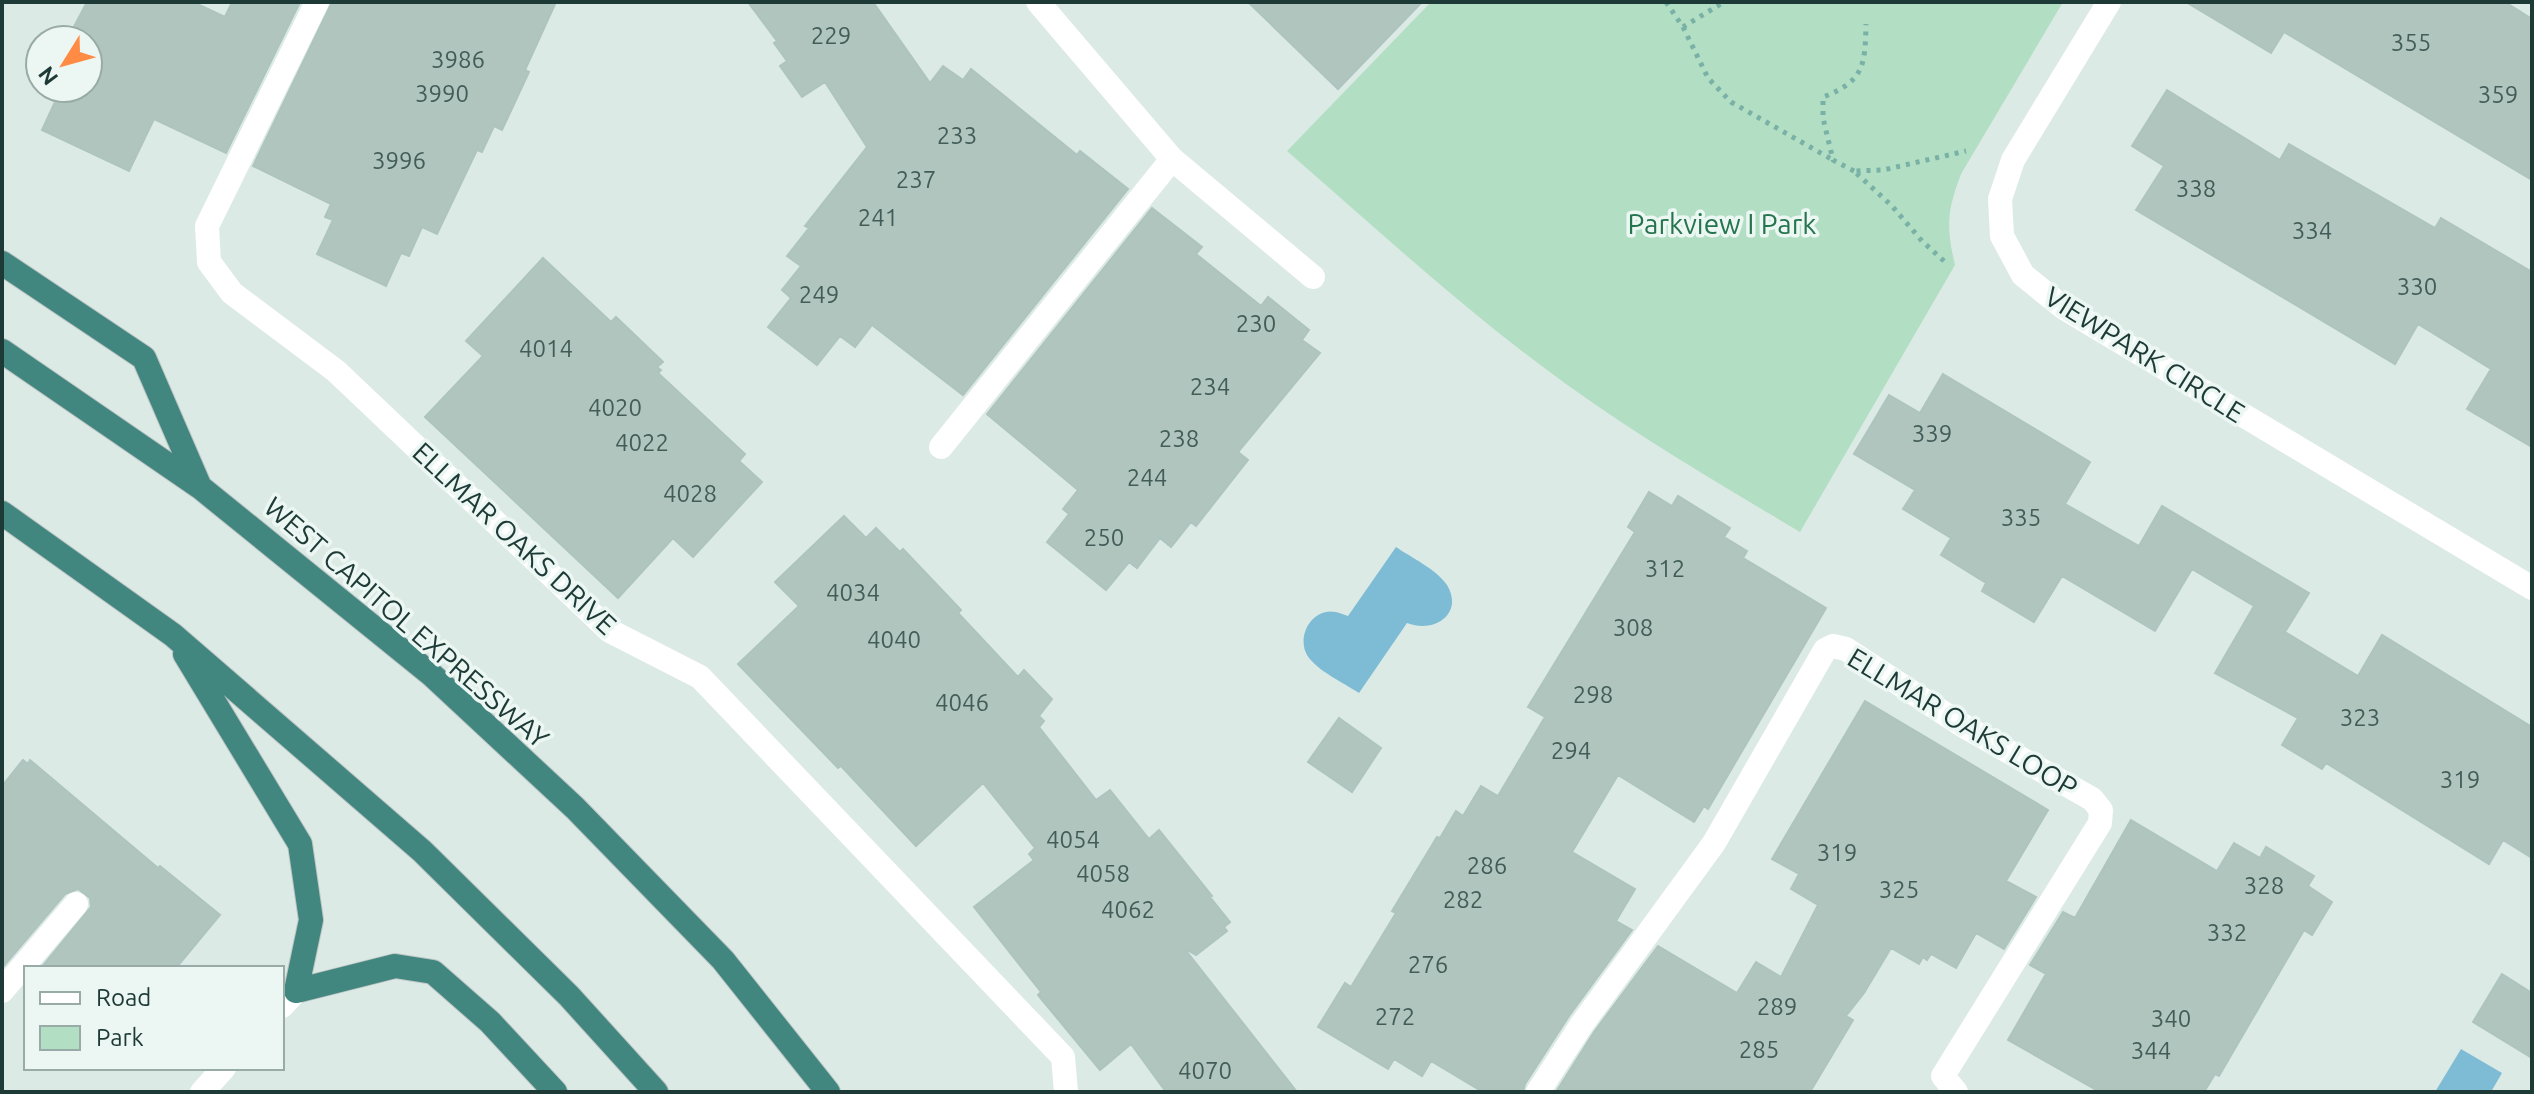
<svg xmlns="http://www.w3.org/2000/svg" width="2534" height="1094" viewBox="0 0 2534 1094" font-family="Ubuntu,sans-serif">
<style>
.green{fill:#b2dec3}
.water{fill:#7ebcd5}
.building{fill:#b1c5bf;stroke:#aec4be;stroke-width:2}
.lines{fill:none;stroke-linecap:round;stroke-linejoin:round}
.trunk-casing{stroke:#bbc4c3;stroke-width:26}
.path{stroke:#79b1a6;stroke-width:5;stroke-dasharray:4 6;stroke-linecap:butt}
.service{stroke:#fff;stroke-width:24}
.minor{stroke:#fff;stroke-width:24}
.trunk{stroke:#41867f;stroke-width:24}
.labels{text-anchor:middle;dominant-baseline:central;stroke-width:7;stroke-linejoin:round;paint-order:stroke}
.number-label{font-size:24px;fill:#425d58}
.park-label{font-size:28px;fill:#24744d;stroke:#ecf7f3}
.street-label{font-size:28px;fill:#1d3a36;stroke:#ecf7f3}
</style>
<rect width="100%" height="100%" fill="#dceae5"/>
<path class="green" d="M1431,2H2063L1961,174C1947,211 1946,226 1955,265L1800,532C1711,479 1622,427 1539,364C1451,298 1370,223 1287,151Z"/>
<path class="water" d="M1396,547C1412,558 1436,569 1447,585C1464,613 1435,634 1407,623L1359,693C1344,683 1317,671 1307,655C1296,635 1313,607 1336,612C1341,613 1344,615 1348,616Z
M2461,1049L2502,1073L2491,1092H2435Z"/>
<path class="building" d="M87,2H193L225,17L232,2H300L226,153L154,119L129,171L42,130L55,102L42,93L44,88H88V40H67Z
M332,2H556L525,70L529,72L502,130L494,126L482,152L477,150L437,234L422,227L409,256L401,253L386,286L317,254L333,220L325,217L331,204L253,166Z
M748,2H873L930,83L943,66L963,80L971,69L1077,155L1080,151L1128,189L963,395L872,325L855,347L840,336L817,365L768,327L791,298L782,290L801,266L787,256L809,228L805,226L867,147L825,82L802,97L780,66L787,61L774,43L777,41Z
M1248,2H1422L1338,89Z
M2186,2H2505L2532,19V180L2284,32L2271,53Z
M2167,90L2280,160L2289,144L2435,228L2441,218L2532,272V447L2467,409L2491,369L2418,324L2395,364L2136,210L2164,166L2132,146Z
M1152,208L1202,247L1196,254L1261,306L1268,297L1309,330L1302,340L1320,353L1238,452L1248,460L1196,526L1191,522L1171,547L1160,538L1137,568L1129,562L1106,590L1047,542L1069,514L1063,509L1078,490L987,414Z
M543,258L611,322L616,317L663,362L657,367L661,370L658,373L745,454L739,461L762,482L693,557L673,538L618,598L425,417L483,356L466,341Z
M1943,374L2090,462L2065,504L2139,546L2162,506L2309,593L2285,632L2358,676L2382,635L2532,727V858L2503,840L2489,864L2326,763L2322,769L2282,745L2298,718L2215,673L2254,606L2192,569L2155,631L2062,576L2034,622L1982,591L1986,583L1941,555L1951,538L1903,509L1915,490L1854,454L1889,395L1920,413Z
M1649,492L1672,506L1678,496L1730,528L1724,537L1747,551L1743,558L1826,608L1708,809L1704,806L1694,822L1618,775L1572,852L1635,889L1616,921L1632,930L1569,1016L1525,1084L1523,1092H1483L1431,1061L1422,1076L1394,1059L1388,1069L1318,1027L1345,983L1351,987L1396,913L1392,911L1437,837L1440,838L1456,811L1463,816L1481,786L1498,796L1545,717L1528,707L1635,532L1628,527Z
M844,516L866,538L876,528L900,552L903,549L961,610L958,613L1018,677L1024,670L1052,699L1039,716L1044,721L1039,727L1096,800L1110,790L1149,839L1159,830L1212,896L1210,897L1230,922L1224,927L1227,931L1196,955L1184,948L1297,1092H1166L1131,1044L1100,1070L1038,995L1041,992L974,907L1034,860L1029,854L1035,848L983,783L916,846L841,766L838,768L738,664L799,606L775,582Z
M1865,701L2048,810L2006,881L2036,897L2004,949L1976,933L1956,968L1931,954L1927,960L1923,957L1919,964L1891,948L1864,993L1846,1016L1853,1020L1810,1092H1556L1594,1032L1658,946L1737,993L1756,962L1781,977L1818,905L1791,889L1799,874L1772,859Z
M1339,718L1381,748L1352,792L1308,762Z
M23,760L28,764L30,760L158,868L160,866L220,915L176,968H41L91,907L90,898L78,889L65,894L2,968V786Z
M2131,820L2217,871L2234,843L2260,858L2266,847L2314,876L2308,886L2332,902L2312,935L2304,930L2219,1076L2215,1074L2204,1092H2100L2008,1040L2046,974L2030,965L2063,912L2075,918Z
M2502,974L2532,993V1058L2473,1022Z"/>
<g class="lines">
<defs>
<path id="trunk" d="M2,263L144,358L199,485
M2,351L200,487L432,675L575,808L723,960L828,1092
M2,513L173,635L422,851L569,996L656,1092
M185,654L300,844L311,920L296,991L395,966L433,972L490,1022L555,1092"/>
</defs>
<use href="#trunk" class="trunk-casing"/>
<path class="path" d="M1666,2L1683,27L1724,2
M1683,27L1708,78L1731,102L1833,160
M1854,171L1833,160L1823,118V97C1865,81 1865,64 1866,24
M1944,261L1922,241L1892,206L1854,171L1883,170L1966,151"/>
<path class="service" d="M317,2L207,226L209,262L232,293L336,371L610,631L700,677L1063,1057L1066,1092
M1038,2L1172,159L1313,277
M941,447L1172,159
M2,991L76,904
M1538,1092L1582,1024L1714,843L1825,650L1833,646L1846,649L1962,725L2092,799L2101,810L2100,823L1943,1076L1956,1092"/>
<path class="minor" d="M2109,2L2013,160L2000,199L2002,236L2023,275L2064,308L2532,588
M282,1006L296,991
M202,1092L224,1068"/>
<use href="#trunk" class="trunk"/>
</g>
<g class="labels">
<g class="number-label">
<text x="831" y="35">229</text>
<text x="2411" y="42">355</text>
<text x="458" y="59">3986</text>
<text x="442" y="93">3990</text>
<text x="2498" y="94">359</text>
<text x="957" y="135">233</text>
<text x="399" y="160">3996</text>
<text x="916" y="179">237</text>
<text x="2196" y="188">338</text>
<text x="878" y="217">241</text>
<text x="2312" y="230">334</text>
<text x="2417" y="286">330</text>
<text x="819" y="294">249</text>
<text x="1256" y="323">230</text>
<text x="546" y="348">4014</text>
<text x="1210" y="386">234</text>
<text x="615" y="407">4020</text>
<text x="1932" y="433">339</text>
<text x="1179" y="438">238</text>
<text x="642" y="442">4022</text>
<text x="1147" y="477">244</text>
<text x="690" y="493">4028</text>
<text x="2021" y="517">335</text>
<text x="1104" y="537">250</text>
<text x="1665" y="568">312</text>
<text x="853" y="592">4034</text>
<text x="1633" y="627">308</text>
<text x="894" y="639">4040</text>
<text x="1593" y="694">298</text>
<text x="962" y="702">4046</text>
<text x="2360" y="717">323</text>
<text x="1571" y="750">294</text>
<text x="2460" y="779">319</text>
<text x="1073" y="839">4054</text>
<text x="1837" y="852">319</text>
<text x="1487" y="865">286</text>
<text x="1103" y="873">4058</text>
<text x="2264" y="885">328</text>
<text x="1899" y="889">325</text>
<text x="1463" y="899">282</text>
<text x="1128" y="909">4062</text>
<text x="2227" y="932">332</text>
<text x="1428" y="964">276</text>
<text x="1777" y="1006">289</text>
<text x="1395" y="1016">272</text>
<text x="2171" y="1018">340</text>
<text x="1759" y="1049">285</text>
<text x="2151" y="1050">344</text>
<text x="1205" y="1070">4070</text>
</g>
<g class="park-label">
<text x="1722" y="223">Parkview I Park</text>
</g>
<g class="street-label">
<text transform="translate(2145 354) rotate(32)">VIEWPARK CIRCLE</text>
<text transform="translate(515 538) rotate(43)">ELLMAR OAKS DRIVE</text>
<text transform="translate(407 622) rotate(41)">WEST CAPITOL EXPRESSWAY</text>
<text transform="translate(1963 722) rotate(31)">ELLMAR OAKS LOOP</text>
</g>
</g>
<rect width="2534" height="1094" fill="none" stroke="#1d3a36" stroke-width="8"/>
<rect x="24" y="966" width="260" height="104" fill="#ecf7f3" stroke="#99aba7" stroke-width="2"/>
<rect x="40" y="992" width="40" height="12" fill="#ffffff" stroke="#99aba7" stroke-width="2"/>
<text x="96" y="1006" font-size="24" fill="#1d3a36">Road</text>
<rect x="40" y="1026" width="40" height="24" fill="#b2dec3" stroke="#99aba7" stroke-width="2"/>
<text x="96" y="1046" font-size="24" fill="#1d3a36">Park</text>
<g transform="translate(64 64) rotate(233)"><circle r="38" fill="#ecf7f3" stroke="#99aba7" stroke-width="2"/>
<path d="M0-6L14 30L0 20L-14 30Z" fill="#ff8b45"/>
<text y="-12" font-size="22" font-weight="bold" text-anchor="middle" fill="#1d3a36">N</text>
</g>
</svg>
